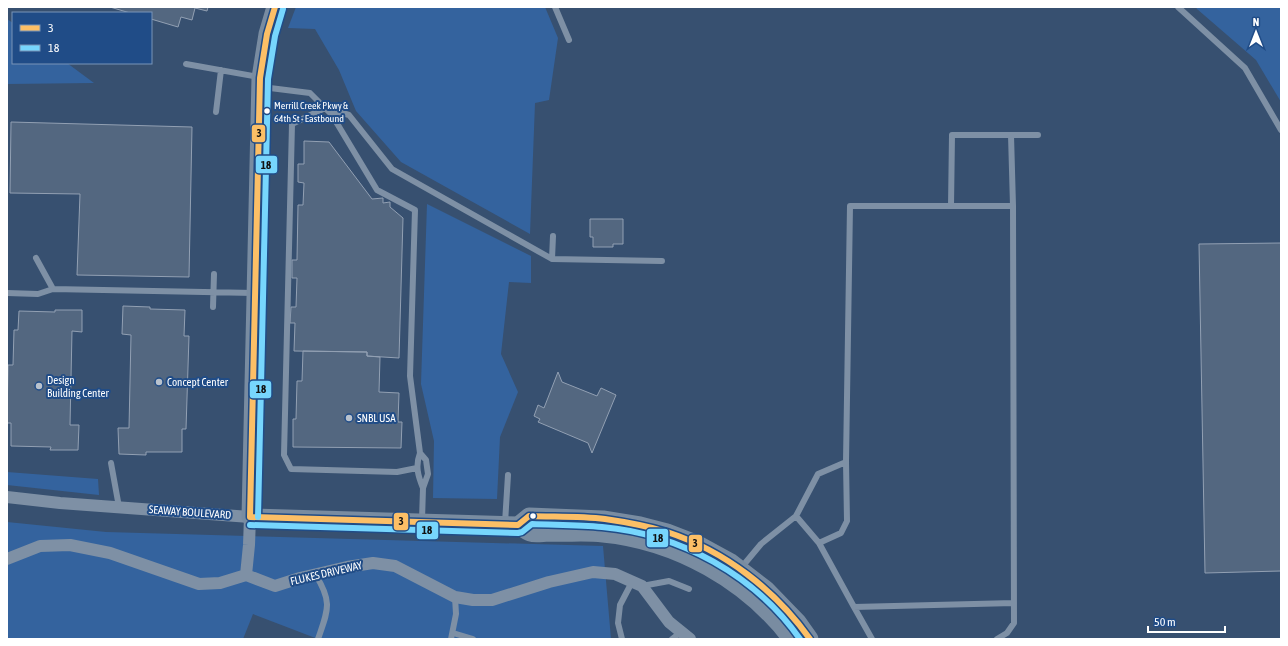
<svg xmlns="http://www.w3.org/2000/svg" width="1288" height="646" viewBox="0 0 1288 646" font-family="'Asap Condensed',sans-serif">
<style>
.green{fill:#34639e}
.building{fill:#536780;stroke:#92a0b3}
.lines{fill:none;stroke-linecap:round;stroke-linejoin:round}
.lane{stroke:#7e90a5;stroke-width:6}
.street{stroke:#7e90a5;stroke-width:12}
.secondary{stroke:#798ca1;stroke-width:17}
.bus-1-casing{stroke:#204c87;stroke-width:9}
.bus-2-casing{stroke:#204c87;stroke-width:9}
.bus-1{stroke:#fcbf66;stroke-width:6}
.bus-2{stroke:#77d6fd;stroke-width:6}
.bus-dot{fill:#fff;stroke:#204c87;stroke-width:1.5}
.poi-dot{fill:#b9c2cd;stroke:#204c87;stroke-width:1.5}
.labels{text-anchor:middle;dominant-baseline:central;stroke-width:4;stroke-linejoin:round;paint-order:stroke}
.bus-label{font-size:10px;fill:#fff;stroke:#204c87;text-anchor:start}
.poi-label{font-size:11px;fill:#fff;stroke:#204c87;text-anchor:start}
.street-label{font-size:11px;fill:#fff;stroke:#204c87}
.line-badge{stroke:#204c87;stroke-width:1.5}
.pale-badge-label{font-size:11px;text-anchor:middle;font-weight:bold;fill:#111}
</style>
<rect width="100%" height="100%" fill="#375070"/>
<path class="green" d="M296,7H545L558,38L549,100L535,103L530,234L401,162L356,111L339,70L315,29L288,28Z
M1196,7H1281V102L1256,60L1197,9Z
M7,19L13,23V63H67L94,83L7,84Z
M427,204L531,256V283L509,282L501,354L518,392L500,437L497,499L433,498L434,441L421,384Z
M7,472L98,479L99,495L7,485Z
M7,522L106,532L603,546L611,639H318L253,614L243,639H7Z"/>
<path class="building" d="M110,7H208L207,11L195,8L192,20L181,17L178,27L151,19V13H130Z
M11,122L192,127L189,277L77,275L80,194L10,193Z
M304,141L329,142L372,199L383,198V203L390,202V207L403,218L399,358L367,356V352L294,351L295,323H290L291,307H296L297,278H292V260H297L298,205H303L304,183L298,182V164H304Z
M590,219H623V244H613V247H593V237H590Z
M1281,243V571L1205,573L1199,244Z
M123,306L150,307V309L185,310L184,336H189L186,429H182V452H146V455L119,454L118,428H129L131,335L122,334Z
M55,310H82V332L72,331L70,425H79L78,450H50L51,447L11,446V423H7L8,365H13L14,330H18L19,311L55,312Z
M303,351L367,352V356L380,357L379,392L399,393L398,422H402L401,448L293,447V419H296L297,381H302Z
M558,372L562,382L597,396L601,388L616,395L592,453L588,443L538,422L540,419L534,416L538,405L544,408Z"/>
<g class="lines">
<path class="lane" d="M555,7L569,40
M1178,7L1245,68L1281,130
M186,64L259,77
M262,87L310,93L332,115L377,190L415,210L410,376L420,453
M216,112L221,70
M951,206L952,135H1011
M36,258L53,289
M552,259L553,236
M7,293L38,294L53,289L254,293
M213,307L214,274
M420,453L426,460L428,474L423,488C418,476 415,466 420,453Z
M111,463L119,507
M417,468L397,472L291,469L284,455L292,124L325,108L349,115L392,169L552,259L662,261
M796,516L818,474L846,462
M422,520L423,488
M505,523L508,475
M819,543L854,607
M741,568L761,544L796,516L819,543L841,533L847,521L846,462L850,206H1013L1011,135H1038
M315,574C333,602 328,610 318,639
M642,586L669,581L689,589
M453,633L473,639
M451,639L456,614L455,597
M622,639L618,623L620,605L632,582
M672,639L681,632
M872,639L854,607L1014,603
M997,639L1007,633L1014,623L1013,206"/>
<path class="street" d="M7,497L60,503L250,517L249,545L246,575
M7,559L40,546L70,545L110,553L199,584L220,583L246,575L275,586L300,578L347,567L373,563L395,566L455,597L473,600H492L549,582L593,572L615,574L642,586L669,622L690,639"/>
<path class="secondary" d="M275,7L267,34L260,78L250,517L518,525C521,527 526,532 530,533C536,535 543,533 549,533C567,534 585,532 603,534C676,541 747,581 791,639
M518,525L529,516L603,519L640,525L667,532L698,544L731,562L766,589L798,622L810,639"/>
<defs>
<path id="bus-1" d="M250,517L518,525L529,516C554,517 580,516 605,519C626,522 647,526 667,532C725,551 775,590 810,639
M250,517L260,78L267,34L275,7"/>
<path id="bus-2" d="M258,517L268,79L275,36L283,9
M250,525L518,533L522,532L532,524C555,525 579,525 602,527C680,534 755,575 800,639"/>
</defs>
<use href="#bus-1" class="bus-1-casing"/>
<use href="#bus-2" class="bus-2-casing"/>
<use href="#bus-1" class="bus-1"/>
<use href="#bus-2" class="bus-2"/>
</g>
<g class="bus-dot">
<circle cx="267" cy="111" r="3.5"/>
<circle cx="533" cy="516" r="3.5"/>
</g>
<g class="poi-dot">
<circle cx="159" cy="382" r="4"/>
<circle cx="39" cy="386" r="4"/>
<circle cx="349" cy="418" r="4"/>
</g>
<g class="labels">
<g class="bus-label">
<text x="274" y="105">Merrill Creek Pkwy &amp;<tspan x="274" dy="13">64th St - Eastbound</tspan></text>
</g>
<g class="poi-label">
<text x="47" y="380">Design<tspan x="47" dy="13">Building Center</tspan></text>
<text x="167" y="382">Concept Center</text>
<text x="357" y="418">SNBL USA</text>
</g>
<g class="street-label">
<text transform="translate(190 512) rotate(4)">SEAWAY BOULEVARD</text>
<text transform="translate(326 573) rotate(-13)">FLUKES DRIVEWAY</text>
</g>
</g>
<g class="line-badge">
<rect x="251" y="124" width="15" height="19" rx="4" fill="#fcbf66"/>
<rect x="255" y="155" width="23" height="19" rx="4" fill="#77d6fd"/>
<rect x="249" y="380" width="23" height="19" rx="4" fill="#77d6fd"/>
<rect x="393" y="512" width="16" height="19" rx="4" fill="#fcbf66"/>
<rect x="416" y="521" width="23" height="19" rx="4" fill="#77d6fd"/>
<rect x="646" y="528" width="23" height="20" rx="4" fill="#77d6fd"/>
<rect x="688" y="534" width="15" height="19" rx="4" fill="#fcbf66"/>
</g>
<g class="pale-badge-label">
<text x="259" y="137">3</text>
<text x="266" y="169">18</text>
<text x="261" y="393">18</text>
<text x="401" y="525">3</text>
<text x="427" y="534">18</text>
<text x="658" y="542">18</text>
<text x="695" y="547">3</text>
</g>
<rect width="1288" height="646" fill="none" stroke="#ffffff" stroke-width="16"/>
<rect x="12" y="12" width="140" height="52" fill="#204c87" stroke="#7994b7"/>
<rect x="20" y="25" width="20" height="6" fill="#fcbf66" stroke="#7994b7"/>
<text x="48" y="32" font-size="12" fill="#ffffff">3</text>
<rect x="20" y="45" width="20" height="6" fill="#77d6fd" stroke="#7994b7"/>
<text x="48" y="52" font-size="12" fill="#ffffff">18</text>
<g transform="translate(1256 32)" stroke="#204c87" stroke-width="3" paint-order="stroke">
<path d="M0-3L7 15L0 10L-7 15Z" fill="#ffffff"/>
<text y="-6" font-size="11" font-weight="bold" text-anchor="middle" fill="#ffffff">N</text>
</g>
<path d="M1148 626v6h77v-6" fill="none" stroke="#ffffff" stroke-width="2"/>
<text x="1154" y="626" font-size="12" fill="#ffffff" stroke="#204c87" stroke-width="3" paint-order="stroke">50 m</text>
</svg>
